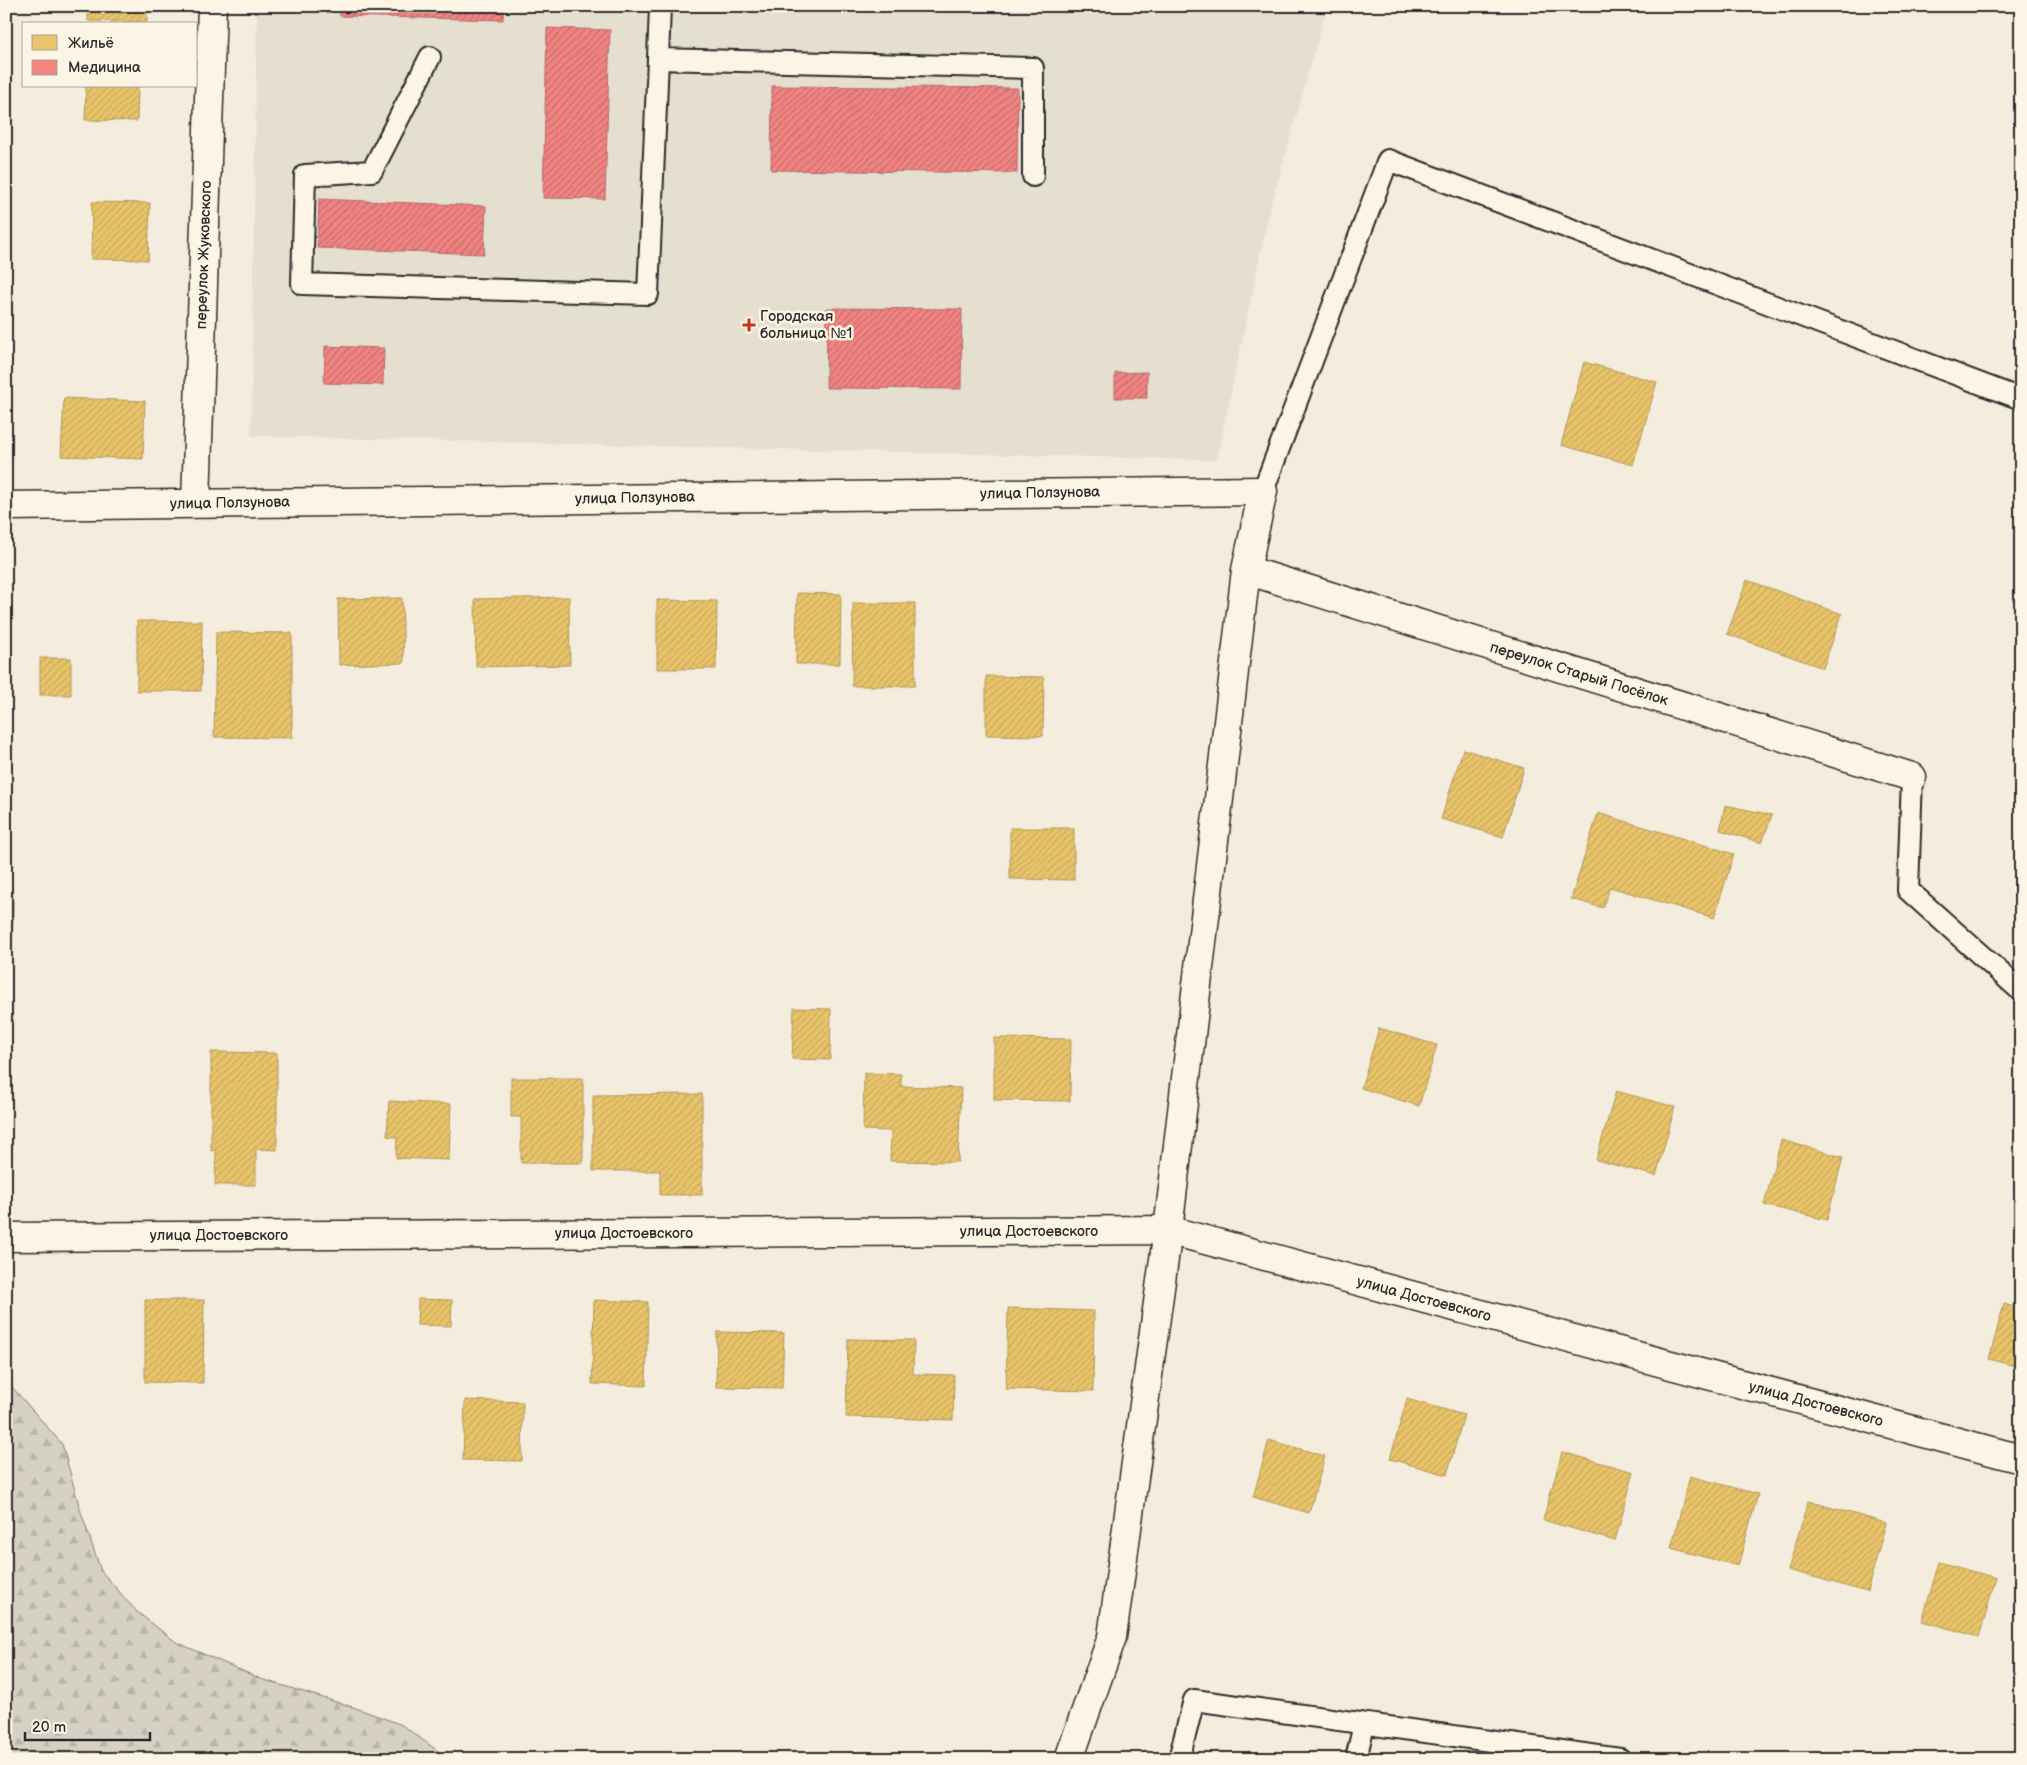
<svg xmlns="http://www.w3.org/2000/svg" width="2027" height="1765" viewBox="0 0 2027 1765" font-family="'Balsamiq Sans',sans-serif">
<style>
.built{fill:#e5dfd0}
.forest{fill:url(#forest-firs);stroke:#807e78}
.homes{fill:url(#homes-hatch);stroke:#b09657}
.health{fill:url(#health-hatch);stroke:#b66968}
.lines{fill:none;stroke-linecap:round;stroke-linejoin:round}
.lane-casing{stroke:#2b2b2b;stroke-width:24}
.street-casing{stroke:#2b2b2b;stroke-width:31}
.lane{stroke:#fcf5e5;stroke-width:20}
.street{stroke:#fcf5e5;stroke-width:28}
.poi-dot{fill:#c8321e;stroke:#fcf5e5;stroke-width:2}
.labels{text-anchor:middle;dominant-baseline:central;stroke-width:5;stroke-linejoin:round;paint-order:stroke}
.street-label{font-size:15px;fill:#2b2b2b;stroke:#fcf5e5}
.poi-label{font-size:15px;fill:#2b2b2b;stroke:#fcf5e5;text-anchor:start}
</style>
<defs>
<pattern id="forest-firs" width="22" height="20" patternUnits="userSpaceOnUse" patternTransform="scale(1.25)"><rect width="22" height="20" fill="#d6d1c4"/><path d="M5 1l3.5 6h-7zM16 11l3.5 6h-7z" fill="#b8b4a9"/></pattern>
<pattern id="homes-hatch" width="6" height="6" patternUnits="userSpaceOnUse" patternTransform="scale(1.25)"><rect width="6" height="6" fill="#e9c46a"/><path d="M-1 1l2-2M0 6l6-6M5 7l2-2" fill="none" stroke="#c8a95c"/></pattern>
<pattern id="health-hatch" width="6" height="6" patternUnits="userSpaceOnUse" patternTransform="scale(1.25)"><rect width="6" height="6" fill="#f28482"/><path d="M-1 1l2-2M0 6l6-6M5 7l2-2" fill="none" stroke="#c46c6b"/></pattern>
</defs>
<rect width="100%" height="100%" fill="#f4edde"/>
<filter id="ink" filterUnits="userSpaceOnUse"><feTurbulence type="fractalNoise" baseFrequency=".02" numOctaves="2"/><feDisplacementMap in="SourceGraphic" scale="10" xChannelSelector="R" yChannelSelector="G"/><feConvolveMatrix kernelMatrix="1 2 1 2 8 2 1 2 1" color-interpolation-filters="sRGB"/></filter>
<g filter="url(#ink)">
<path class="built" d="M257,6H1327L1269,213L1217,460L251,436Z"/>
<path class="forest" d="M6,1383L12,1387L62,1444L81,1512L101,1571L137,1612L176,1642L261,1679L356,1708L402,1725L449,1759H6Z"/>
<path class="homes" d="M88,6H147V22L88,21Z
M86,86H138L137,121L85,120Z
M92,202L150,203L148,260L91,259Z
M1584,362L1657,382L1633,465L1561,445Z
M64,398L145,401L143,459L61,456Z
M1747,580L1842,614L1823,668L1727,634Z
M797,593L841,594L840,664H796Z
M569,597L570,665L476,667L475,599Z
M402,598L404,663L339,665L338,599Z
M657,600L717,601L716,669H657Z
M853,603H915V686H852Z
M137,621H202L201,691H137Z
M216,632L292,633V738L214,737Z
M40,658H71V695H40Z
M986,676L1044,677L1043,736L986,735Z
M1463,749L1524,768L1503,837L1441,819Z
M1725,805L1772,815L1762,843L1720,830Z
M1598,813L1734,854L1714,918L1610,887L1603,908L1571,899Z
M1010,828H1074V880L1010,879Z
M6,900L13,901L12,945H6Z
M794,1008L831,1009L830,1060L792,1059Z
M1379,1028L1437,1045L1419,1106L1361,1088Z
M994,1038L1071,1039L1070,1101L994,1100Z
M211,1052L277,1053V1150L256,1149V1185H215L216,1150L211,1151Z
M864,1073L901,1074V1086L961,1088L958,1162L890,1161L891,1131L863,1130Z
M511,1078H583V1163H521V1117H511Z
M1616,1091L1675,1107L1656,1176L1596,1160Z
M702,1094V1195H660V1171H593V1095Z
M389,1101L451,1104L449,1160L396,1158L397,1137L387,1136Z
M1781,1140L1843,1157L1827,1220L1764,1205Z
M418,1299L452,1300L451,1326L417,1325Z
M145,1300H204L203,1383L145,1382Z
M594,1300L648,1302L646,1386L592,1384Z
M2004,1304L2021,1309V1368L1989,1359Z
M1008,1308L1094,1311L1093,1391L1006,1389Z
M717,1332L784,1333L782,1388L716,1387Z
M848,1339L914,1340L913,1374L954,1375L953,1420L846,1417Z
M1407,1399L1464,1415L1447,1475L1390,1459Z
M465,1400L523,1402L522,1461L463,1460Z
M1269,1440L1325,1456L1309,1513L1253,1497Z
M1562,1452L1634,1472L1615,1541L1543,1520Z
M1690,1476L1758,1494L1738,1566L1671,1548Z
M1808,1501L1886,1523L1867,1592L1788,1570Z
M1939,1562L1996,1578L1979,1637L1922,1621Z"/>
<path class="health" d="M340,6H504L503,20L340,16Z
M547,28L610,30L605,199L543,198Z
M772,86L1018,88L1017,173L771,170Z
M319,199L486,206L484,254L317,248Z
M827,308L962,309L961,389L826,388Z
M325,346L384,348L383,385L324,383Z
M1147,372V398H1115V373Z"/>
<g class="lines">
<defs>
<path id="lane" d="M660,6L658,59L1033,68V176
M430,57L372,171L305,175L302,284L648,294L658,59
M1263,491L1388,160L2021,399
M1912,777L1908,890L2021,991
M1179,1759L1194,1700L1620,1759
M1356,1759L1364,1724"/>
<path id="street" d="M196,503L212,6
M6,506L1263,491L1246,570L1168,1230L1112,1637L1069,1759
M1246,570L1912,777
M6,1237L1168,1230L2021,1459"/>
</defs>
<use href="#lane" class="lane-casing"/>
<use href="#street" class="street-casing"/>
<use href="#lane" class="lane"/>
<use href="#street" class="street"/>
</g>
</g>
<path class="poi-dot" d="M746.5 317.5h5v5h5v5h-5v5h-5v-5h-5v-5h5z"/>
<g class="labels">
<g class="street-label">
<text transform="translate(204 255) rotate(-88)">переулок Жуковского</text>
<text transform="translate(1040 493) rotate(-1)">улица Ползунова</text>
<text transform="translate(635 498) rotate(-1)">улица Ползунова</text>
<text transform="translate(230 503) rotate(-1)">улица Ползунова</text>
<text transform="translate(1579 674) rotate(17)">переулок Старый Посёлок</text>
<text x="1029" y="1231">улица Достоевского</text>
<text x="624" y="1233">улица Достоевского</text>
<text x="219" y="1235">улица Достоевского</text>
<text transform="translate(1424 1299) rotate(15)">улица Достоевского</text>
<text transform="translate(1816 1404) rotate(15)">улица Достоевского</text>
</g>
<g class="poi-label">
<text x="760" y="316">Городская<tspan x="760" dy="17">больница №1</tspan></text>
</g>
</g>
<rect width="2027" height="1765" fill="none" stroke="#fcf5e5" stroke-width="25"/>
<rect x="12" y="12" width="2002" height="1740" fill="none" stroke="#2b2b2b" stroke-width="2" filter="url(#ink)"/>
<rect x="22" y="22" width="175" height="65" fill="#fcf5e5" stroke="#a8a49b"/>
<rect x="32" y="35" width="25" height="15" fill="#e9c46a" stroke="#a8a49b"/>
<text x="68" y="48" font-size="15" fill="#2b2b2b">Жильё</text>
<rect x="32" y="60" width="25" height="15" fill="#f28482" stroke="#a8a49b"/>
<text x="68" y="72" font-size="15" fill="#2b2b2b">Медицина</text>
<path d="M25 1732v8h125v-8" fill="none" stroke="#2b2b2b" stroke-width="2.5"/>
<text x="32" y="1732" font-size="15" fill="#2b2b2b" stroke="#fcf5e5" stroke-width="4" paint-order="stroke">20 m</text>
</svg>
